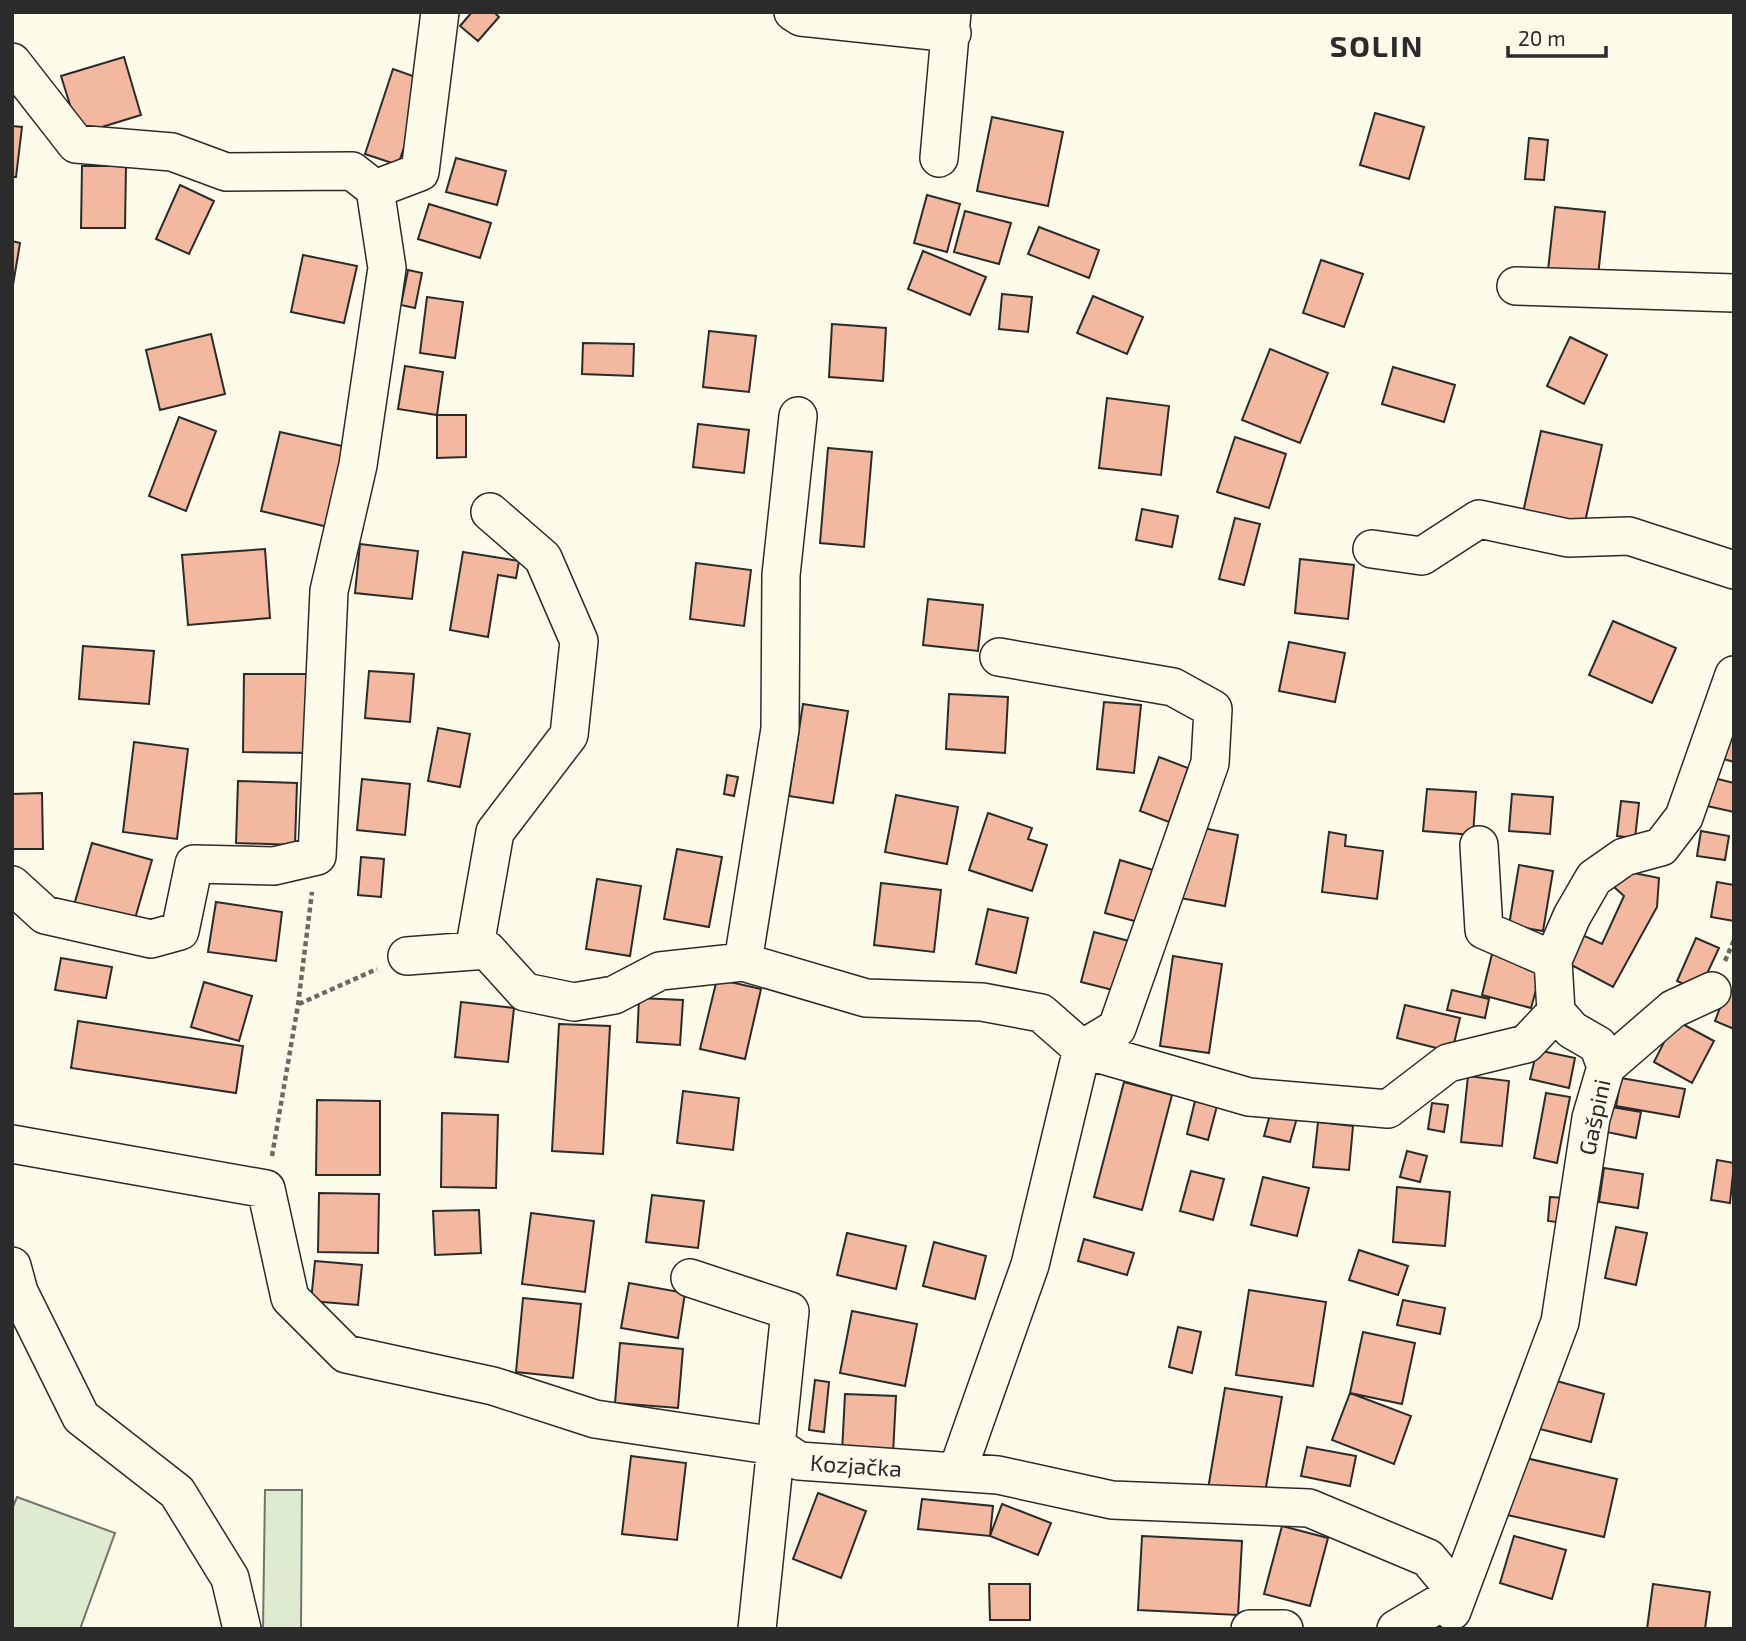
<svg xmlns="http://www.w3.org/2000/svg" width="1746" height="1641" viewBox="0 0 1746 1641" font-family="'Exo 2',sans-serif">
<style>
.green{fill:#deebd1;stroke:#74746e;stroke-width:2}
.building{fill:#f2b8a0;stroke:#2b2b2b;stroke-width:2}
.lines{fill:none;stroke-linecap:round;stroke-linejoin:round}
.minor-casing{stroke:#2b2b2b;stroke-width:40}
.path{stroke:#6a6964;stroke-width:4.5;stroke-dasharray:5 3.5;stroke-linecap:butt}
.minor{stroke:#fdfbea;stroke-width:37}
.labels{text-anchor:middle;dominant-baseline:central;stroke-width:5;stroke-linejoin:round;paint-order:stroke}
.street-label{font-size:23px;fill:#2b2b2b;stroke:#fdfbea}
.district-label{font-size:30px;font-weight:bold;letter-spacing:2px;fill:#2b2b2b;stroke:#fdfbea}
</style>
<rect width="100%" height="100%" fill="#fdfbea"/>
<path class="green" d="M265,1490H302L301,1629H263Z
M17,1497L115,1533L80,1629H12V1509Z"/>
<path class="building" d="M472,12H494L499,17L478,41L460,26Z
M124,57L141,115L79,134L61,76Z
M393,69L427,81L398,165L365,154Z
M1375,113L1424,127L1409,179L1360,165Z
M992,117L1063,132L1048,206L977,191Z
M12,126L22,127L16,177H12Z
M1529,138L1548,140L1544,180L1525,179Z
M456,158L506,171L497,205L446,192Z
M82,166H126L125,228H81Z
M180,185L214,201L189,254L156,239Z
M927,195L960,204L947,252L914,243Z
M429,204L491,223L480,258L418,239Z
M1555,207L1605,212L1597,285L1547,279Z
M965,211L1011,223L999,264L954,252Z
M1039,227L1099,250L1089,278L1028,254Z
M12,241L20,243L13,285H12Z
M923,251L986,277L970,315L908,289Z
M303,255L357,266L344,323L291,312Z
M1321,260L1363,274L1344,327L1303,313Z
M408,270L422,273L415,308L401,305Z
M1002,294L1032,297L1028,332L999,329Z
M1093,296L1143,317L1127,354L1077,333Z
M427,297L463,302L455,358L420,353Z
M832,324L886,328L883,381L829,377Z
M709,331L756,336L749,392L703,387Z
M211,334L225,394L160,410L146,350Z
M1570,337L1607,355L1584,404L1547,386Z
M583,343L634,344L633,376L582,374Z
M1270,349L1328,373L1300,443L1242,420Z
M405,366L443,372L437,415L398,409Z
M1393,367L1455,385L1444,422L1382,404Z
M1107,398L1169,406L1161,475L1099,468Z
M437,415H466V457L437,458Z
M179,417L216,431L186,511L149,496Z
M698,424L749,430L744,473L693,467Z
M1541,431L1602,445L1583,531L1522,517Z
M280,432L351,448L332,528L261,511Z
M1235,437L1286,454L1269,508L1217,492Z
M828,448L872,452L864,547L820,543Z
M1142,509L1178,516L1172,547L1136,540Z
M1235,518L1260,524L1244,585L1219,579Z
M360,544L418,551L412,599L355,593Z
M265,549L270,618L188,625L182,555Z
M463,552L519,561L516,578L498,575L488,637L450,630Z
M1300,559L1354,565L1348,619L1295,613Z
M696,563L751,570L744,626L690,619Z
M928,599L983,605L978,651L923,645Z
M1613,621L1676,648L1652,703L1589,675Z
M1289,642L1345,653L1335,702L1279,691Z
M83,646L154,651L149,704L79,699Z
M369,671L414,674L410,722L365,718Z
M244,674H316L314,753L243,752Z
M949,694L1008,697L1005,753L946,749Z
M1104,702L1141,705L1134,773L1097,769Z
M803,704L848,711L833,803L789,796Z
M438,728L470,734L460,787L428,781Z
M1721,729L1734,733V762L1713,756Z
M134,742L188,749L177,839L123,832Z
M1159,757L1188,768L1169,822L1140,811Z
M727,775L738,777L734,796L724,794Z
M1714,778L1734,783V812L1707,806Z
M362,779L410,784L405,835L357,830Z
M238,781L297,783L295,845L236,843Z
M1427,789L1476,792L1473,835L1423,831Z
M42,793L43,849H12V794Z
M1512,794L1553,797L1550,834L1509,831Z
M896,795L958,807L947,864L885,852Z
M1621,801L1639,803L1635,838L1617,836Z
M988,813L1032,828L1028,839L1047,845L1032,891L969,870Z
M1193,826L1238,835L1225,906L1180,898Z
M1701,831L1729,836L1725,860L1697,856Z
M1329,832L1346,835L1345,846L1383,851L1377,899L1322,892Z
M92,843L152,860L134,922L74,905Z
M677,849L722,857L709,927L664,919Z
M361,857L384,859L381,897L358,895Z
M1120,860L1153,870L1138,922L1105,913Z
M1519,865L1553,871L1543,931L1509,925Z
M1619,870L1659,878L1657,907L1613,987L1562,960L1578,933L1602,944L1624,896L1614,887Z
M597,879L641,886L630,956L586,949Z
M1717,882L1734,885V921L1711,917Z
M881,883L941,890L934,952L874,945Z
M216,902L282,912L276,961L208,952Z
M988,909L1028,918L1016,973L976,964Z
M1094,932L1133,942L1121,992L1081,982Z
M1696,938L1719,948L1699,991L1677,981Z
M1492,954L1542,968L1531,1008L1482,995Z
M1173,956L1222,964L1209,1053L1160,1046Z
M61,958L112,967L106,998L55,990Z
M717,979L761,989L745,1059L700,1049Z
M204,982L252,996L239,1041L191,1027Z
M1727,989L1734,992V1029L1715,1021Z
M1452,990L1489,999L1485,1018L1447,1010Z
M639,998L683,1000L680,1045L637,1042Z
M461,1002L514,1008L508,1062L455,1057Z
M1405,1005L1460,1018L1452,1052L1397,1038Z
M1675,1020L1714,1041L1692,1083L1654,1062Z
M78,1021L243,1046L236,1093L71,1068Z
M559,1024L610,1026L603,1154L552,1151Z
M1537,1050L1575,1058L1569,1088L1530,1079Z
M1468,1076L1509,1081L1502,1146L1461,1142Z
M1621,1078L1685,1089L1679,1117L1616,1106Z
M1124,1082L1172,1095L1142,1210L1094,1197Z
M683,1091L739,1098L733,1150L677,1143Z
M1546,1093L1570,1097L1557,1163L1534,1158Z
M317,1100L380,1101V1175H316Z
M1195,1101L1217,1106L1208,1140L1187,1134Z
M1432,1103L1448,1105L1444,1132L1428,1129Z
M1273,1104L1299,1111L1290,1142L1264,1136Z
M1606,1106L1641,1112L1636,1138L1602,1131Z
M442,1113L498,1115L496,1188L441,1187Z
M1318,1122L1353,1126L1349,1170L1313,1167Z
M1407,1151L1427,1156L1420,1182L1400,1177Z
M1717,1160L1734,1163L1730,1203L1711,1200Z
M1604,1168L1643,1174L1638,1208L1599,1202Z
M1191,1171L1224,1179L1213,1220L1180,1211Z
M1263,1177L1309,1188L1297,1236L1251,1225Z
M1397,1187L1450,1192L1445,1246L1393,1242Z
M319,1193L379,1194L378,1253L318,1252Z
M652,1195L704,1201L698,1248L646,1242Z
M1550,1197L1566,1198L1564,1223L1548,1221Z
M479,1210L481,1253L435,1255L433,1211Z
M531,1213L594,1221L585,1292L522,1284Z
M1616,1227L1647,1233L1636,1285L1605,1278Z
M847,1233L906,1246L896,1289L837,1275Z
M1084,1239L1134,1253L1127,1275L1078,1261Z
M934,1242L986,1256L975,1299L923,1286Z
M1359,1250L1408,1266L1398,1295L1349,1280Z
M315,1261L362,1265L358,1305L311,1301Z
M629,1283L685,1293L678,1338L621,1328Z
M1249,1290L1326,1302L1313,1386L1236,1375Z
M523,1298L581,1304L573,1378L516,1372Z
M1403,1300L1445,1308L1440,1334L1397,1325Z
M852,1311L917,1324L905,1386L840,1373Z
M1178,1327L1201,1332L1192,1373L1169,1367Z
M1363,1332L1415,1343L1402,1404L1350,1393Z
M620,1343L683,1349L678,1408L615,1403Z
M815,1380L829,1382L824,1432L809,1430Z
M1553,1380L1604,1394L1591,1442L1540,1429Z
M1225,1388L1282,1397L1264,1498L1208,1489Z
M1350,1393L1411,1416L1394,1464L1332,1440Z
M845,1394L896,1396L893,1454L842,1452Z
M1307,1447L1356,1456L1350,1486L1301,1476Z
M631,1456L686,1463L677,1540L622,1534Z
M1517,1456L1617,1479L1604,1537L1503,1514Z
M818,1493L866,1511L841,1578L793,1559Z
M922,1499L993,1506L990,1536L918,1529Z
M1002,1504L1051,1523L1038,1555L990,1536Z
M1282,1526L1328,1538L1310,1606L1264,1594Z
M1142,1536L1242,1541L1238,1615L1138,1610Z
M1514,1536L1566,1550L1552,1599L1500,1583Z
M989,1584H1030V1620H990Z
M1653,1584L1710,1592L1705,1629H1647Z"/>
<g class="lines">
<defs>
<path id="minor" d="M793,12L801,17L952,33
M12,62L76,144L172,152L226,172L352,171L375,189L387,268L358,465L329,591L317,856L274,866L194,864L180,931L151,939L45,915L12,885
M939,158L952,12
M375,189L420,172L440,12
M1516,286L1734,293
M1372,549L1422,556L1479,519L1568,538L1629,536L1734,570
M1479,845L1484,930L1553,960
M474,951L495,832L569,735L579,641L543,558L490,512
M407,956L487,950L525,992L574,1002L614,995L660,971L743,962L866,998L982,1002L1041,1013L1082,1049L1249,1097L1388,1109L1448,1063L1526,1044L1556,1012
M743,962L780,729L781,575L798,416
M1606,1067L1673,1009L1712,991
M12,1144L266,1189L290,1298L346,1354L493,1386L595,1419L776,1446L799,1461L998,1475L1112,1500L1309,1508L1428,1558L1457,1593L1396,1629
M12,1266L19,1292L81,1417L177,1492L230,1578L242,1629
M690,1278L790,1311L757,1629
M957,1472L1030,1265L1082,1049L1117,1028L1210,763L1213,709L1173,687L999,657
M1452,1611L1560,1322L1591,1118L1606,1067L1598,1045L1572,1030L1556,1012L1553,960L1572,916L1594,878L1624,857L1661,847L1684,817L1734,675
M1250,1629H1284"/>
</defs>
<use href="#minor" class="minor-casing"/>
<path class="path" d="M1725,961L1734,940
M299,1004L377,969
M272,1156L298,1005L312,892"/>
<use href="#minor" class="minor"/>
</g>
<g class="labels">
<g class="street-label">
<text transform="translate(1594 1117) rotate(-78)">Gašpini</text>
<text transform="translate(856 1465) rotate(4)">Kozjačka</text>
</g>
<g class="district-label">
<text x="1377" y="45">SOLIN</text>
</g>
</g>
<rect width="1746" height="1641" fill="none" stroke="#2b2b2b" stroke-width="28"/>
<path d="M1508 46v10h98v-10" fill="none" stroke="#2b2b2b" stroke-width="3.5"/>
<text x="1518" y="46" font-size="21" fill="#2b2b2b" stroke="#fdfbea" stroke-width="5" paint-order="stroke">20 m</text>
</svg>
